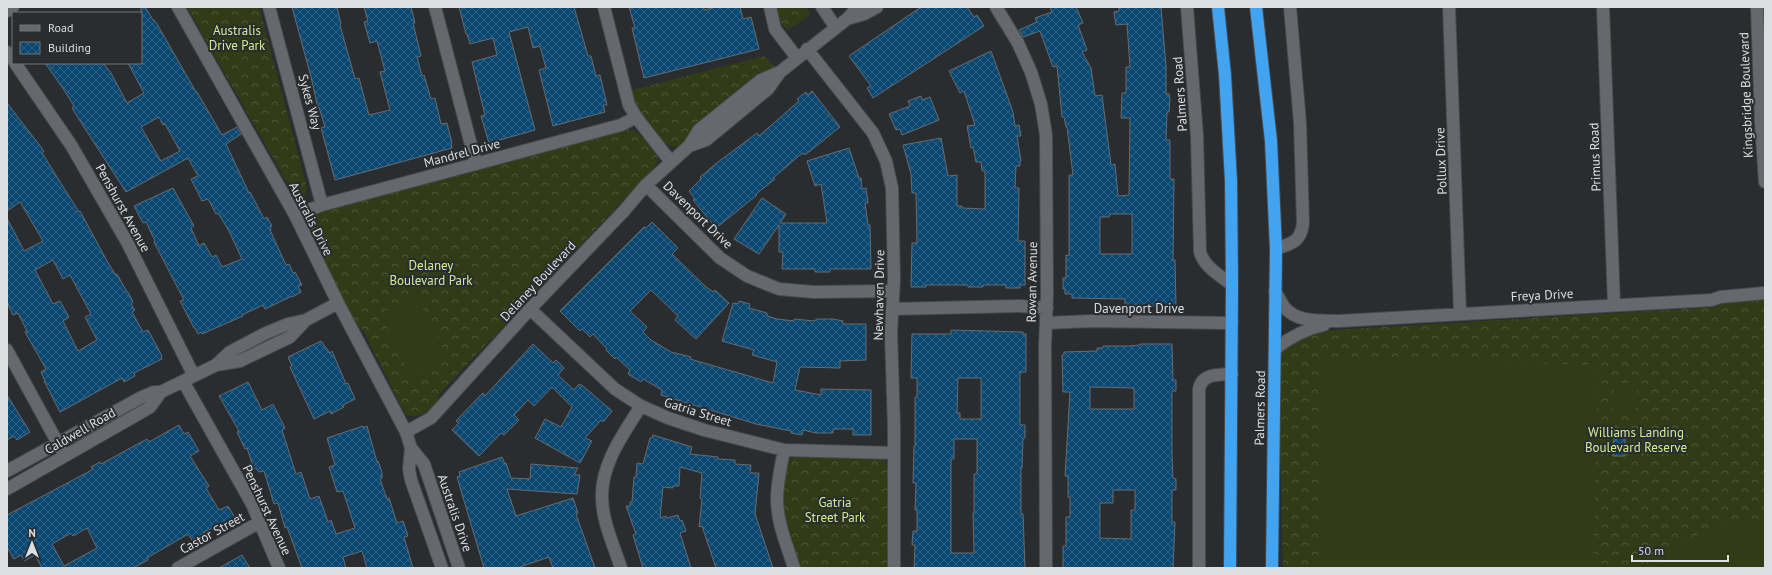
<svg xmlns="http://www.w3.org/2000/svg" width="1772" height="575" viewBox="0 0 1772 575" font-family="'PT Sans',sans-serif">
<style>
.forest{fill:url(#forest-crowns)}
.pitch{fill:#313c17}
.building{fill:url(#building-cross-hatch);stroke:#676c70;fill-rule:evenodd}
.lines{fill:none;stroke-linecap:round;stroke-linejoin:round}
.street-casing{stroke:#474a4d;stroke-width:14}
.highway-casing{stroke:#474a4d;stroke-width:14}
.street{stroke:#65696d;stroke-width:12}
.highway{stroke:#42a4f1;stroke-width:12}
.labels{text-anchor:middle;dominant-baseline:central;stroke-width:4;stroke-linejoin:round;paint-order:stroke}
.park-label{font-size:13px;fill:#d0ee91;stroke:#292d30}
.street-label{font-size:13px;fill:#dddfe2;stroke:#292d30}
</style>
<defs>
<pattern id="forest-crowns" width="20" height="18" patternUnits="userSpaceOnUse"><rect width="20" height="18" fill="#313c17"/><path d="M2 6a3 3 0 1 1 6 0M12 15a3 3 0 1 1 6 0" fill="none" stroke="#4e5838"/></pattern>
<pattern id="building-cross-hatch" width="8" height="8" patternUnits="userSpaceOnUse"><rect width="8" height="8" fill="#0a4771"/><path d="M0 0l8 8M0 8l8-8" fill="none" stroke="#2d6185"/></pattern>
</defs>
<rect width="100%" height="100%" fill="#292d30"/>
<path class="forest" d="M187,7H259L307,188L305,196L299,197L293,193Z
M777,7H807L810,15L788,30L786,29L781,22Z
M764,56L776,68L758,73L695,124C690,132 689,142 678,146C666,151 645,121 639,111C636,104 634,97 632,90Z
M627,129C638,129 658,150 658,161L653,169L439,394C438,397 438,400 436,403C430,412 416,419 405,414L363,330L355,325L308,226V219L311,215Z
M1765,298V568H1283L1278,350L1316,331L1716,307L1722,303Z
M795,457L877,458L885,461L888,472V568H799C788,535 780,513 785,478C786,469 785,461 795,457Z"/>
<path class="pitch" d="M417,259L423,270L395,282L391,272Z
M416,296L448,358L412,377L380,314Z
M1322,358L1598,365L1593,568H1318Z
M1614,383H1637L1636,412H1613Z
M1753,521L1765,522V568H1658C1682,537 1714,523 1753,521Z"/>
<path class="building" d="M141,7H145L153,20H154L157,24L196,92H197L222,135L237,127L241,134L226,144L249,193L250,192L264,219L267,217L272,226L270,227L271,230H270L286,265L289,264L293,273L295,272L302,285L298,286L301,292L292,297V296L265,309L263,305L242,315L243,316L202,334L201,332L198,334L195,328H194L180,301L184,300L154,242L155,241L146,222L143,223L134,206L173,188L194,226L191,228L199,246L204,243L212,257L216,255L222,267L242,259L229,231L218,213L216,214L208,199L202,201L191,179L198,176L188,158L126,192L82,124L72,108L74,106L64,90L45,63H103L111,73L127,103L144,93L128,63H141ZM159,117L163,125L165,124L180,151L161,161L141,127Z
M292,7H337L341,24L340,25L355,79L359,78L369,115L390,110L380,72L385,71L377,41L370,43L364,22L368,21L364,7H411L415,23H413L421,56L417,57L422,76L424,75L431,99L435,98L441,124L447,123L452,143H451L452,148L335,180L321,128L325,127L319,107L318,108L311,77Z
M459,7H574L588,56H591L596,76L600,75L607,105H603L605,112L553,126L539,70L546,68L540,46L533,48L528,27L509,32L535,130L489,143L481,116L485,115L472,62L497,55L493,38L470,44L467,34H466Z
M629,7H704V10L716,7H740L743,19L751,17L759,49L644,78L632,28H635Z
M921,7H967L974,17L977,15L984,26L873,98L867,88L871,86L849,56Z
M1050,7H1076L1083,23L1078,25L1087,50L1082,52L1091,68L1095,96L1102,95L1111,165L1115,164L1118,196L1129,195L1130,118H1121L1122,93H1126V67H1130L1127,24L1116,25L1114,12L1119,11V7H1161L1166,66V94H1169L1170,100L1169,112H1167L1166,140H1170V179H1174L1173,260H1175L1176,306L1125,305V299L1072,298V294H1065V289H1063V278H1066V255L1069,256V175H1073L1067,127H1066L1064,117H1062L1057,66L1053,67L1040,31L1023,37L1019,30L1037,22L1035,18L1052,12ZM1110,214H1132V254H1100V217H1109Z
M991,51L1013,112L1015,126L1019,125L1021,136H1017L1021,161H1020V166H1016L1015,188H1019L1018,241H1025V285H1020V288H1006V285H983V287H968V285H926V287H911L912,243H917L916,193H912L911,174L903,145L941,138L948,176L957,175V206H962V208L985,209V171H982L981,162H976L973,147L971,148L967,126L975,125L964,91L960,93L949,71Z
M812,91L840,127L805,155L804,153L800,155L773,178L775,179L756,194L757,195L716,228L693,200L695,199L689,191L701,179L700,177L718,162L757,133L759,136L799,101L797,99L806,92L808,95Z
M921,96L922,100L930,97L939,120L902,135L900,129L896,130L889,114L910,106L908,101Z
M7,103L44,151L42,153L79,212L80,211L107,261L115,274H117L127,292H128L133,302L131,304L135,310L132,312L143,332L148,330L162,356L161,357L162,359L134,373L135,376L124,382L122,378L60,412L44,381H45L41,372L46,369L25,332L27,331L18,313L13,315L7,303V218L24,251L43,241L20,202L7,211ZM53,260L63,279L70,275L91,314L85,317L97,340L78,351L63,321L69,317L60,301L53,304L35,270Z
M849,148L859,178H861L862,189L866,188L868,203H865L868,225H870L871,269H830V272H815V269H782L783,252H779V225L759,254L734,239L762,198L786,214L780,223H827L821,184L815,186L807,161Z
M652,222L678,248L672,254L704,285L713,292L715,290L729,303L696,339L675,320L678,316L651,290L630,311L647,327L643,332L651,340L671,352L691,357L690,359L773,383L777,362L752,355L754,350L722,341L733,303L738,304L739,301L750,304L749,308L767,313V316L777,319L794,321V319L814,321L817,319H833L843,321V324H866V360L840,361V368L800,367L795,390L821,395V389L871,390V435H853V429H833V433H816L803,430L802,435L791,433V431L756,424L661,395L662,390L643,379L641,382L628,374L630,370L616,357L615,359L606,350L607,349L593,334L590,337L582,329L580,331L560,311L644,227L646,228Z
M951,330L1023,332V334H1026V372H1020V425H1025V438H1023L1022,468H1021V514H1023L1025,568H914L915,545H912L913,531H917V510H915L916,483H913L914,446H915V397H917V378H911L912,334H951ZM958,378H981V419H960V413H957ZM954,439H977V474H974V513H973L974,553H951V459H954Z
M321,341L330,353L332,351L346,384L348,383L355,399L343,405L344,407L331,414L330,411L314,419L290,367L292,366L288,357Z
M533,344L553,363L556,360L564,368L558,375L574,390L579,384L583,386L612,411L603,422L601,420L585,438L592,441L580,463L535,438L545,419L561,427L572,407L552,387L534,406L528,400L514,415L519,420L504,435L501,433L479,456L452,430L459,423L456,421L472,404L483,393L485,396Z
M1140,344H1172L1173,380H1176V391H1172V454L1173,478L1176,479V490H1172V522H1175L1173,568H1063V546H1066V517H1070V497H1068V476H1065L1070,392H1063L1062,355H1064V352L1097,351V348H1103V346H1129L1140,345ZM1090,387L1134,388V409H1090ZM1113,490H1135V510H1131V539L1100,538V503H1113Z
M248,382L262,410L273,404L285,428L282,430L296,474L301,472L310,499L319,496L328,522L331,520L336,534L355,528L343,491L337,492L329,467L335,465L327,438L363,426L364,428L367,426L377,462L378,461L382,472V478L380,479L387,499L389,498L397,523L403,521L408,536L404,537L413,568H367L362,551L343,557L346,568H302L287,527L285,528L278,503L274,504L264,471L259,472L256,468L254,469L247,448L245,449L237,432L239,431L219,396Z
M7,395L30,432L17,440L14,436L7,440Z
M179,425L184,434L188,432L199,451L190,456L209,486L206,488L219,510L228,506L235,518L222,526L220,523L192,540L188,534L147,558L148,560L133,568H42L35,555L24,561L21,555L14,559L7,547V515L90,471L93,469L91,467L100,462L101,464L147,439L149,442ZM87,528L97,548L64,566L52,544L71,533L73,536Z
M653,435L692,447L690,454L718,457V459L735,460V464L751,465L750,473H759L755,514L773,568H716L702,526L699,527L702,499L700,498L702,473L680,467L679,486H673V488L663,487L660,518L666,516L667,518L678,515L680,521L682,520L686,531L680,533L691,568H643L633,535L636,534L626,506H630V502H632L634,477H636L637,463L643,464L650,438H652Z
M1614,436H1625V456H1613Z
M502,457L505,464L506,463L511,478L530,479L531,464L578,468L574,475H580L577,494L507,489L516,516L573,498L578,513L576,514L595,568H553L549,557L517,568H484L457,477L460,476L459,472Z
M242,555L250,568H219Z"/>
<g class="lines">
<defs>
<path id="street" d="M178,7L295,215L338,303L406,432L411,448L424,464L459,568
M269,7L322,205
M435,7L476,164
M604,7L629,105L636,117L671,162
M770,7L775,29L797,58
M822,7L836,28
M996,7L1018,43L1031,72L1041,104L1046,135L1047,294L1045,347L1046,568
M1187,7L1197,136L1200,252C1204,267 1221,276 1232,285
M1449,7L1460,314
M1603,7L1614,305
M1757,7L1761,123L1765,182
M7,11L13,7
M847,19L864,14L877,7
M807,49L873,133L886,161L892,188L894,279L891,333L894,427V568
M7,52L13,60
M15,63L71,145L127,242L194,376
M689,146L706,140L768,89L780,72
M646,185L720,258L747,276L779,289L814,292L893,291
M295,215L322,205L621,125L636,117
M1276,249C1292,243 1301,242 1303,223L1300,123L1290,7
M1275,291C1278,296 1281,303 1285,308C1298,323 1321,320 1339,321L1712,300L1720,297L1765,293
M530,309L615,389L641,406L668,418L704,430L784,450L894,453
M892,309L1020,306L1047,308
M1046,323L1091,321L1232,323
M1275,349C1290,337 1305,329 1324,325
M7,350L61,449
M216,365L230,352L266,333L288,324L306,320L338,303
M183,381L252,504L279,568
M406,432L431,418L530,309L623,212L646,185L689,146L699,130L761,80L780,72L847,19L858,7
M411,448L409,469L411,480L442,568
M784,450C781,466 777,483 777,499C777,523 787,545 794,568
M7,471L142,397L154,392H161L216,365L240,361L290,337L306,320
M7,489L140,413L150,407L161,392
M178,568L260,522
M621,568C614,546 602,521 602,497C601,464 624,433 641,406
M1199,568V389C1202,373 1219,375 1232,374"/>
<path id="highway" d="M1218,7L1225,75L1231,181L1232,285L1230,568
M1256,7L1271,141L1276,249L1272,568"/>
</defs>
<use href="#street" class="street-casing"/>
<use href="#highway" class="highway-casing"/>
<use href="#street" class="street"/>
<use href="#highway" class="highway"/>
</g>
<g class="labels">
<g class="park-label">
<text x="237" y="30">Australis<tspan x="237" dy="15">Drive Park</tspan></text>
<text x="431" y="265">Delaney<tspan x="431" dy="15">Boulevard Park</tspan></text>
<text x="1636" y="432">Williams Landing<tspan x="1636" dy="15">Boulevard Reserve</tspan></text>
<text x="835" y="502">Gatria<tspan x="835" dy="15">Street Park</tspan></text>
</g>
<g class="street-label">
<text transform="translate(1180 94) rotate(-94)">Palmers Road</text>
<text transform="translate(1746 95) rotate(-92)">Kingsbridge Boulevard</text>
<text transform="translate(310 102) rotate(75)">Sykes Way</text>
<text transform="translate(462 153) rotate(-15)">Mandrel Drive</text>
<text transform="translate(1595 157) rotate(-92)">Primus Road</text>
<text transform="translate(1441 161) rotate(-92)">Pollux Drive</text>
<text transform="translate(123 208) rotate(61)">Penshurst Avenue</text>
<text transform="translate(698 215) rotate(44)">Davenport Drive</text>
<text transform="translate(311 219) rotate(63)">Australis Drive</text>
<text transform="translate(538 281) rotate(-47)">Delaney Boulevard</text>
<text transform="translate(1032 282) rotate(-89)">Rowan Avenue</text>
<text transform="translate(879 295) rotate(-89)">Newhaven Drive</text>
<text transform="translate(1542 295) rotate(-3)">Freya Drive</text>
<text x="1139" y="308">Davenport Drive</text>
<text transform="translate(1260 408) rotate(-89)">Palmers Road</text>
<text transform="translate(698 412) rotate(17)">Gatria Street</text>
<text transform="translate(80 431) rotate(-30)">Caldwell Road</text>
<text transform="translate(267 510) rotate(65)">Penshurst Avenue</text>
<text transform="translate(455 513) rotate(71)">Australis Drive</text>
<text transform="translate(212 533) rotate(-29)">Castor Street</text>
</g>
</g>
<rect width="1772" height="575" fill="none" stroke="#dddfe2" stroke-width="16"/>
<rect x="12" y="12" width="130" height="52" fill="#292d30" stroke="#717477"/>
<rect x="20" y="25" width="20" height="6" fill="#65696d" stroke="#717477"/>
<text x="48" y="32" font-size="12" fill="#dddfe2">Road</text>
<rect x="20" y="42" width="20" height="12" fill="url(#building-cross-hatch)" stroke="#717477"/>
<text x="48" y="52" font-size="12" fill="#dddfe2">Building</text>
<g transform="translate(32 543)" stroke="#292d30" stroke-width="3" paint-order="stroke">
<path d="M0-3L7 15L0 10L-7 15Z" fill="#dddfe2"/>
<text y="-6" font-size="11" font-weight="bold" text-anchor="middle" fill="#dddfe2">N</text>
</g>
<path d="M1632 555v6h96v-6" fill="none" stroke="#dddfe2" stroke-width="2"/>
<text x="1638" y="555" font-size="12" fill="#dddfe2" stroke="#292d30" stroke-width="3" paint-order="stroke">50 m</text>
</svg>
